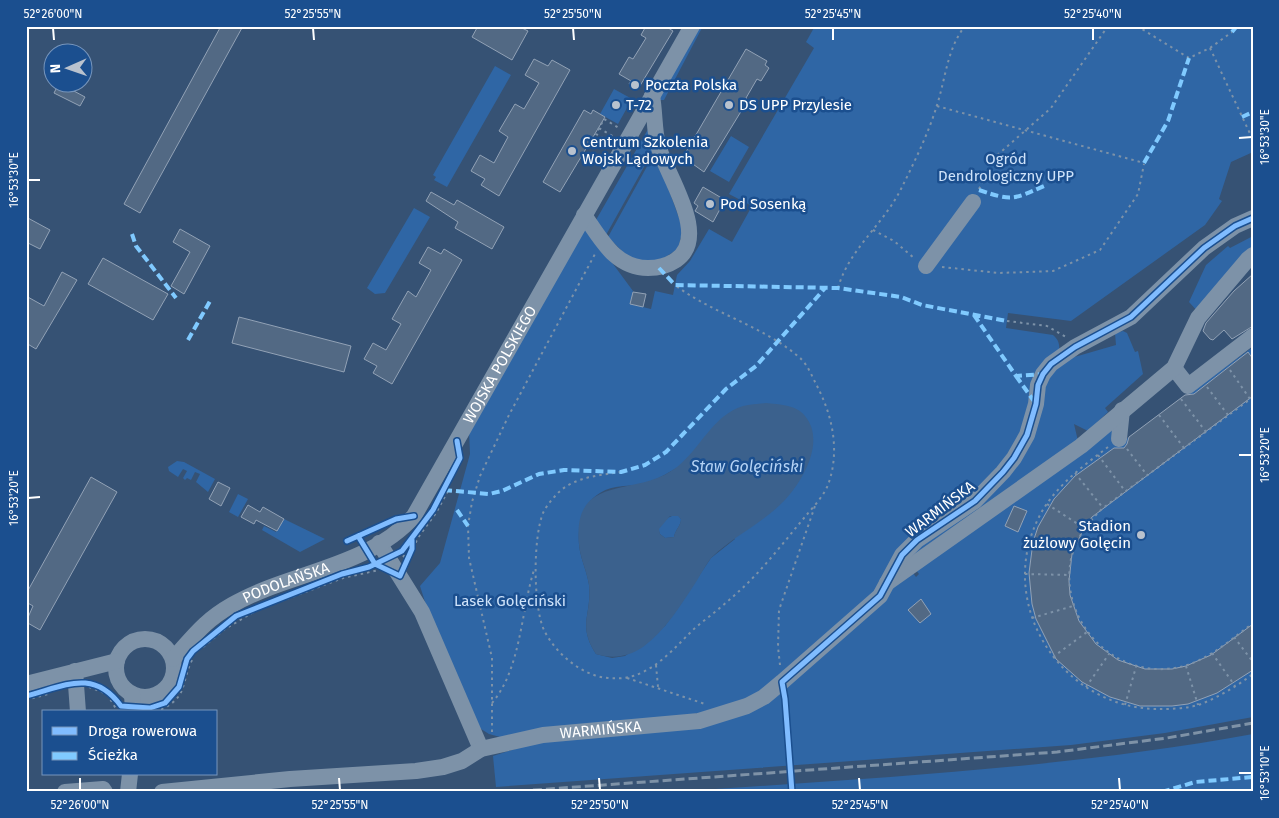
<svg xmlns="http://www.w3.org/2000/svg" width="1279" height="818" viewBox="0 0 1279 818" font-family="'Fira Sans',sans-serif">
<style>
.green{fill:#2f66a5;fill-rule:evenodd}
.water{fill:#3b618d;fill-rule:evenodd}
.building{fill:#526984;stroke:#92a2b6}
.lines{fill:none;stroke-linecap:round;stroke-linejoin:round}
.path{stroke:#7d92a8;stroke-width:2;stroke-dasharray:2.5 4;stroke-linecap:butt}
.minor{stroke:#7d92a8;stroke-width:16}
.rail{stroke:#7e92a7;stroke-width:3;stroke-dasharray:9 4;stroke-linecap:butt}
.quiet{stroke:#80caff;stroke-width:4;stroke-dasharray:8 4;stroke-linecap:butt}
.cycleway-casing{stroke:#1b4f8f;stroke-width:8}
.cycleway{stroke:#80bcff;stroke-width:5}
.ticks{fill:none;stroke:#fff;stroke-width:2}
.poi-dot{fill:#b9c2ce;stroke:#1b4f8f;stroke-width:2}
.labels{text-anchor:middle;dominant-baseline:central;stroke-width:5;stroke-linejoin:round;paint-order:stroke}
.poi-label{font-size:15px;fill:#fff;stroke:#1b4f8f;text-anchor:start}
.park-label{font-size:15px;fill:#cfe3fa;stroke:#1b4f8f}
.street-label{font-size:15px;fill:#fff;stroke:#1b4f8f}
.water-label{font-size:16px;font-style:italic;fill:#b5d3f5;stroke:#1b4f8f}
.neatline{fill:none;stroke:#fff;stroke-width:2}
.ticks-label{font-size:12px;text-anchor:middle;fill:#fff}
</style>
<rect width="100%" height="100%" fill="#365274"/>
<path class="green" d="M698,26H703L664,100H660L659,96Z
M815,26H1253V152L1231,162L1219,199L1222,201L1205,225L1071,321L1008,313L1006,328L1053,335C1059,340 1060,345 1059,353L1029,419L992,479L926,529L882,588L761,694L726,710L500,737L489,734L478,727L427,608L420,586L440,563L470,454L469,430L585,226L633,291L630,304L651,309L655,291L673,295L677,275L690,261L709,229L732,242L752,206L729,194L814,48L806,42ZM677,468L735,539L711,558L665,626L625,656L612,658L596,654C577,625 592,615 589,585C587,571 580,558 579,544C577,518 587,492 616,487C626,485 636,486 646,483C657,480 667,473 677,468Z
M495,66L511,75L447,187L434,180L436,177L433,175Z
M614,89L632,99L618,124L600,114Z
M651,124L654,149L606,235L596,220Z
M731,136L749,147L729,182L710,171Z
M655,152L683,229L678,249L659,261H632L608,237Z
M414,208L430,217L385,293L375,294L367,288Z
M1253,236V250L1199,313L1189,302L1206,265L1228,246L1230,248Z
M1123,331L1127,333L1135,352L1138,351L1143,374L1105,408L1108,412L1088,431L1074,424L1078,441L896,571L901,562L998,483L1043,384L1064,360L1116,345L1115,333Z
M1253,347V717L1165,733L1071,745L496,787L493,756L543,740L728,718L888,591L913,573L916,577L919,574L916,570L1112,430L1121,443Z
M177,461L184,462L215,479L208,492L196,482L200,474L195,472L191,480L187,478L185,480L183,478L187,471L183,469L178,477L169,471L168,467Z
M238,494L248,499L238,517L229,512Z
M678,515L681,519C681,526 675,530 674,537L665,538L660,534L658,529C663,520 668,516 678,515Z
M284,519L325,539L300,552L262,530L264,526L276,532Z
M1253,734V792H674C868,778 1062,769 1253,734Z"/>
<path class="water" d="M766,403C778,404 797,405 805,416C826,441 803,481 784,501C763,523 734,536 712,557C706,564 701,574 696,582C681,605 665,631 643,647C628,657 613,659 596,654C577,625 592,615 589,585C587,571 580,558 579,544C572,471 637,499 677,467C700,449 713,415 743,406C750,404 759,404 766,403ZM678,516L681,519C681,526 675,530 674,537L665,538L660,534L659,529L670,516Z"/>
<path class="building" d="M221,26H243L140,213L124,204Z
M478,26H518L528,31L512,60L472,37Z
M646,26H665L673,31L638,89L629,84L631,81L619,74L629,57L633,59L646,38L641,35Z
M746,49L767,61L765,65L769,68L761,81L757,79L746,98L748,100L704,172L683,157Z
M534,59L548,66L552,60L570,70L499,196L481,185L485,179L471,171L480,155L494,163L508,137L499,131L515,104L524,109L539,83L525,75Z
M59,83L85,97L80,106L54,93Z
M584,110L591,114L593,110L605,117L560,192L543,182Z
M703,187L725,200L713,222L695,211L698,206L694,203Z
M431,192L454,205L457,200L504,227L492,249L455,228L458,222L426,201Z
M26,217L50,230L40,249L26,242Z
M180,229L210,246L184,294L171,286L190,252L173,242Z
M428,247L441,254L444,249L462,260L392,384L373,373L377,366L364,359L373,343L386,350L401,324L392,319L408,291L416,297L431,270L419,263Z
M103,258L168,294L153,320L88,284Z
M62,272L77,280L36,349L26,343V296L44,306Z
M1253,274V326L1232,339L1224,330L1213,340L1210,339L1203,331L1206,323L1234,291Z
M633,292L646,294L643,307L630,304Z
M239,317L351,346L344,372L232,343Z
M1248,352L1253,359V396L1092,517L1084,528L1072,554L1069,581L1070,595L1079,621L1096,644L1118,660L1145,669H1172L1186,666L1211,655L1253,624V670L1217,693L1188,704L1172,706H1140L1110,697L1082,682L1056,659L1036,619L1032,604L1029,573L1033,542L1038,527L1054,499L1075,476L1114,448H1124L1127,444L1129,437L1185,395L1194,394Z
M91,477L117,492L40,630L26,622L33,606L26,602V594Z
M218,482L230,488L221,506L209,499Z
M248,505L260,512L263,507L284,519L277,531L256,520L254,524L241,517Z
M1014,506L1027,511L1018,532L1005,526Z
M921,599L931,614L920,623L908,610Z"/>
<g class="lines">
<path class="path" d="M1137,26L1189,58L1210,48L1232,32
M1210,48L1253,140
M937,106L1144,163
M599,128L614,137
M609,142L596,134L604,119L619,128
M979,189L994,158L1051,108L1108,26
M873,230L894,241L914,258
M942,267L999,273L1053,271L1100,250L1138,194L1144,164
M838,288C849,249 883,225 901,189C914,163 929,132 937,105C946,77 947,49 965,26
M1007,321L1047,326L1066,337
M1230,370L1250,399
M1207,387L1228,415
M1253,397L1103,508C1088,522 1076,538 1071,559C1059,620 1112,678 1174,668C1204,664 1229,641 1253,623
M1181,399L1206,432
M1159,415L1184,448
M1108,447C1082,467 1054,487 1039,517C995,603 1060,707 1156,709C1170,709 1187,709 1201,704C1219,697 1237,686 1253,674
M1127,449L1147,475
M1098,455L1125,491
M621,472C600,475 575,477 559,492C553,498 547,505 543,513C533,538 533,606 544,630C555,653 582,676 608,678C621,679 631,678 643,672C664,662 679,643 696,627C710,616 724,605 737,593C762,571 783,543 804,518C813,507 825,495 829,482C840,449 832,414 816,384C812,376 807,364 800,358C764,326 713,314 675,285
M1075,473L1103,508
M443,490L459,492
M1047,504L1084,528
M414,549L417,539L436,513L448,491
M403,557L409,550
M1025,574L1070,575
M1032,618L1073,606
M1234,637L1253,662
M203,647L225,629L257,610L343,578L379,570
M1212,653L1235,686
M1053,657L1087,632
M656,665L658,687
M780,665L778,647L779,610L815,506
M1186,666L1198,705
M627,678L705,704
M89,687L107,694L118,712
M1086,687L1109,654
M26,700L48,694
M492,703C521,669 521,611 534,570
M1125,705L1136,667
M155,712C189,699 180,685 192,660
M492,732V658L469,558L468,526L472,502L480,476L509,415L595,254"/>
<g class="minor">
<path d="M584,215C601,239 615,268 648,268C658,268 667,266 676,260C711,236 666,175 658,145C654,130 655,112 652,96"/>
<path d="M926,266L973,202"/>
<path d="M1174,368L1188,386L1253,336"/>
<path d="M1119,439L1122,410"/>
<path d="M379,543L422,612L481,749"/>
<path d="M887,583L1081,446L1174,368L1198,318L1248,259L1253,255"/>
<circle cx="145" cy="668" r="29"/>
<path id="s1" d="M173,659C194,636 204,621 232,605C289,572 368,568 414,516L692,26"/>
<path d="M75,671L78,712"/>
<path d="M26,684L117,661"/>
<path d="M132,694L133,712"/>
<path d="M65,792L103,789L105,792"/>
<path d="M128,792L130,774"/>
<path id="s2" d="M162,792L290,779L416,771L443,767L462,761L481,749L543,735L699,721L747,706L764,697L782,682L880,596L902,555L917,540L975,501L1003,472L1014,458L1027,435L1036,404L1038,385L1043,374L1051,364L1075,347L1131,317L1204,248L1235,226L1253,218"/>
</g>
<path class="rail" d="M507,792L1057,752L1167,738L1253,723"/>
<path class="quiet" d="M1232,32L1237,26
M1242,117L1253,112
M1144,163L1168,121L1189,58
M979,190C1012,201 1012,200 1044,186
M132,234L136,246L176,298
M659,268L675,285L838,288L901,297L922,305L1007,321
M974,315L1016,376L1043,374
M188,340L210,301
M1016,376L1036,404
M444,490L489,494L502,491L539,474L564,470L621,472L645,465L666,452L726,389L756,366L826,287
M457,510L468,526
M1162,792L1195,782L1253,777"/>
<defs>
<path id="cycleway" d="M358,536L375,564L400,576L412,549V540
M347,541L396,519L414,516
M26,696C65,686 93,668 121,706L150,708L165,703L179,687L187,659L193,651L236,616L342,574L369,567L402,551L433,510L460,458L457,441
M792,792L785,699L782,682L880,596L902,555L917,540L975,501L1003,472L1014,458L1027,435L1036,404L1038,385L1043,374L1051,364L1075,347L1131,317L1204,248L1235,226L1253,218"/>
</defs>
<use href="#cycleway" class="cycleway-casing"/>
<use href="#cycleway" class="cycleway"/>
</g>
<path class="ticks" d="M53,28L54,40M313,28L314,40M573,28L574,40M833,28V40M1093,28V40M1239,138L1252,137M28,180H40M1239,455H1252M28,498L40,497M1239,773H1252M80,778V790M339,778L340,790M599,778L600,790M859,778L860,790M1119,778L1120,790"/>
<g class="poi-dot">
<circle cx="635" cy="85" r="5"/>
<circle cx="616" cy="105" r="5"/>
<circle cx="729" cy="105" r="5"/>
<circle cx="572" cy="151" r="5"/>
<circle cx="710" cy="204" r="5"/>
<circle cx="1141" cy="535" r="5"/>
</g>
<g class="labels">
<g class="poi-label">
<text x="645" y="85">Poczta Polska</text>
<text x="626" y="105">T-72</text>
<text x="739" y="105">DS UPP Przylesie</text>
<text x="582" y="142">Centrum Szkolenia<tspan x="582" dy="17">Wojsk Lądowych</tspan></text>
<text x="720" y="204">Pod Sosenką</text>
<text x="1131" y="526" text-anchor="end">Stadion<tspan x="1131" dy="17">żużlowy Golęcin</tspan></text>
</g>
<g class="park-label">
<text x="1006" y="159">Ogród<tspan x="1006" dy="17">Dendrologiczny UPP</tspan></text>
<text x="510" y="601">Lasek Golęciński</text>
</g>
<g class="street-label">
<text stroke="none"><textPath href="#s1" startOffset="459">WOJSKA POLSKIEGO</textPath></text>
<text transform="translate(940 509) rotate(-37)">WARMIŃSKA</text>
<text stroke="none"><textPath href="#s1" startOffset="139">PODOLAŃSKA</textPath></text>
<text stroke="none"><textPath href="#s2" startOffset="446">WARMIŃSKA</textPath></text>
</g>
<g class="water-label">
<text x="747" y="466">Staw Golęciński</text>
</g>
</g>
<rect width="1279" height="818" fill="none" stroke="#1b4f8f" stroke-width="55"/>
<rect x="42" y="710" width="175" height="65" fill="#1b4f8f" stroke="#7695bc"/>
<rect x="52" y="727" width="25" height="8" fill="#80bcff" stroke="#7695bc"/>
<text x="88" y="736" font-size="15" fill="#ffffff">Droga rowerowa</text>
<rect x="52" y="752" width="25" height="8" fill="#80caff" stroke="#7695bc"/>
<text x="88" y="760" font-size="15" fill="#ffffff">Ścieżka</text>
<g transform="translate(68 68) rotate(268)"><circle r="24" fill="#1b4f8f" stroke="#7695bc"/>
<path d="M0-4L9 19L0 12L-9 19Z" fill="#b9c2ce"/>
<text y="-8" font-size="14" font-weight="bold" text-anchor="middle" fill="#ffffff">N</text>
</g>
<rect x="28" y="28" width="1224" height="762" class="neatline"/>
<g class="ticks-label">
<text x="53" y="18">52°26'00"N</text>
<text x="313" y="18">52°25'55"N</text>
<text x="573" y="18">52°25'50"N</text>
<text x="833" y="18">52°25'45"N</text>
<text x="1093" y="18">52°25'40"N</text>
<text transform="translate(1265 137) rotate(-90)" y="4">16°53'30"E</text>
<text transform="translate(14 180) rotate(-90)" y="4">16°53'30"E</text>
<text transform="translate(1265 455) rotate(-90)" y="4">16°53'20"E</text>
<text transform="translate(14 498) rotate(-90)" y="4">16°53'20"E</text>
<text transform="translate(1265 773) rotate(-90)" y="4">16°53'10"E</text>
<text x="80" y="809">52°26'00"N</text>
<text x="340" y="809">52°25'55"N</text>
<text x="600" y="809">52°25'50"N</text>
<text x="860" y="809">52°25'45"N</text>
<text x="1120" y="809">52°25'40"N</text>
</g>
</svg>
